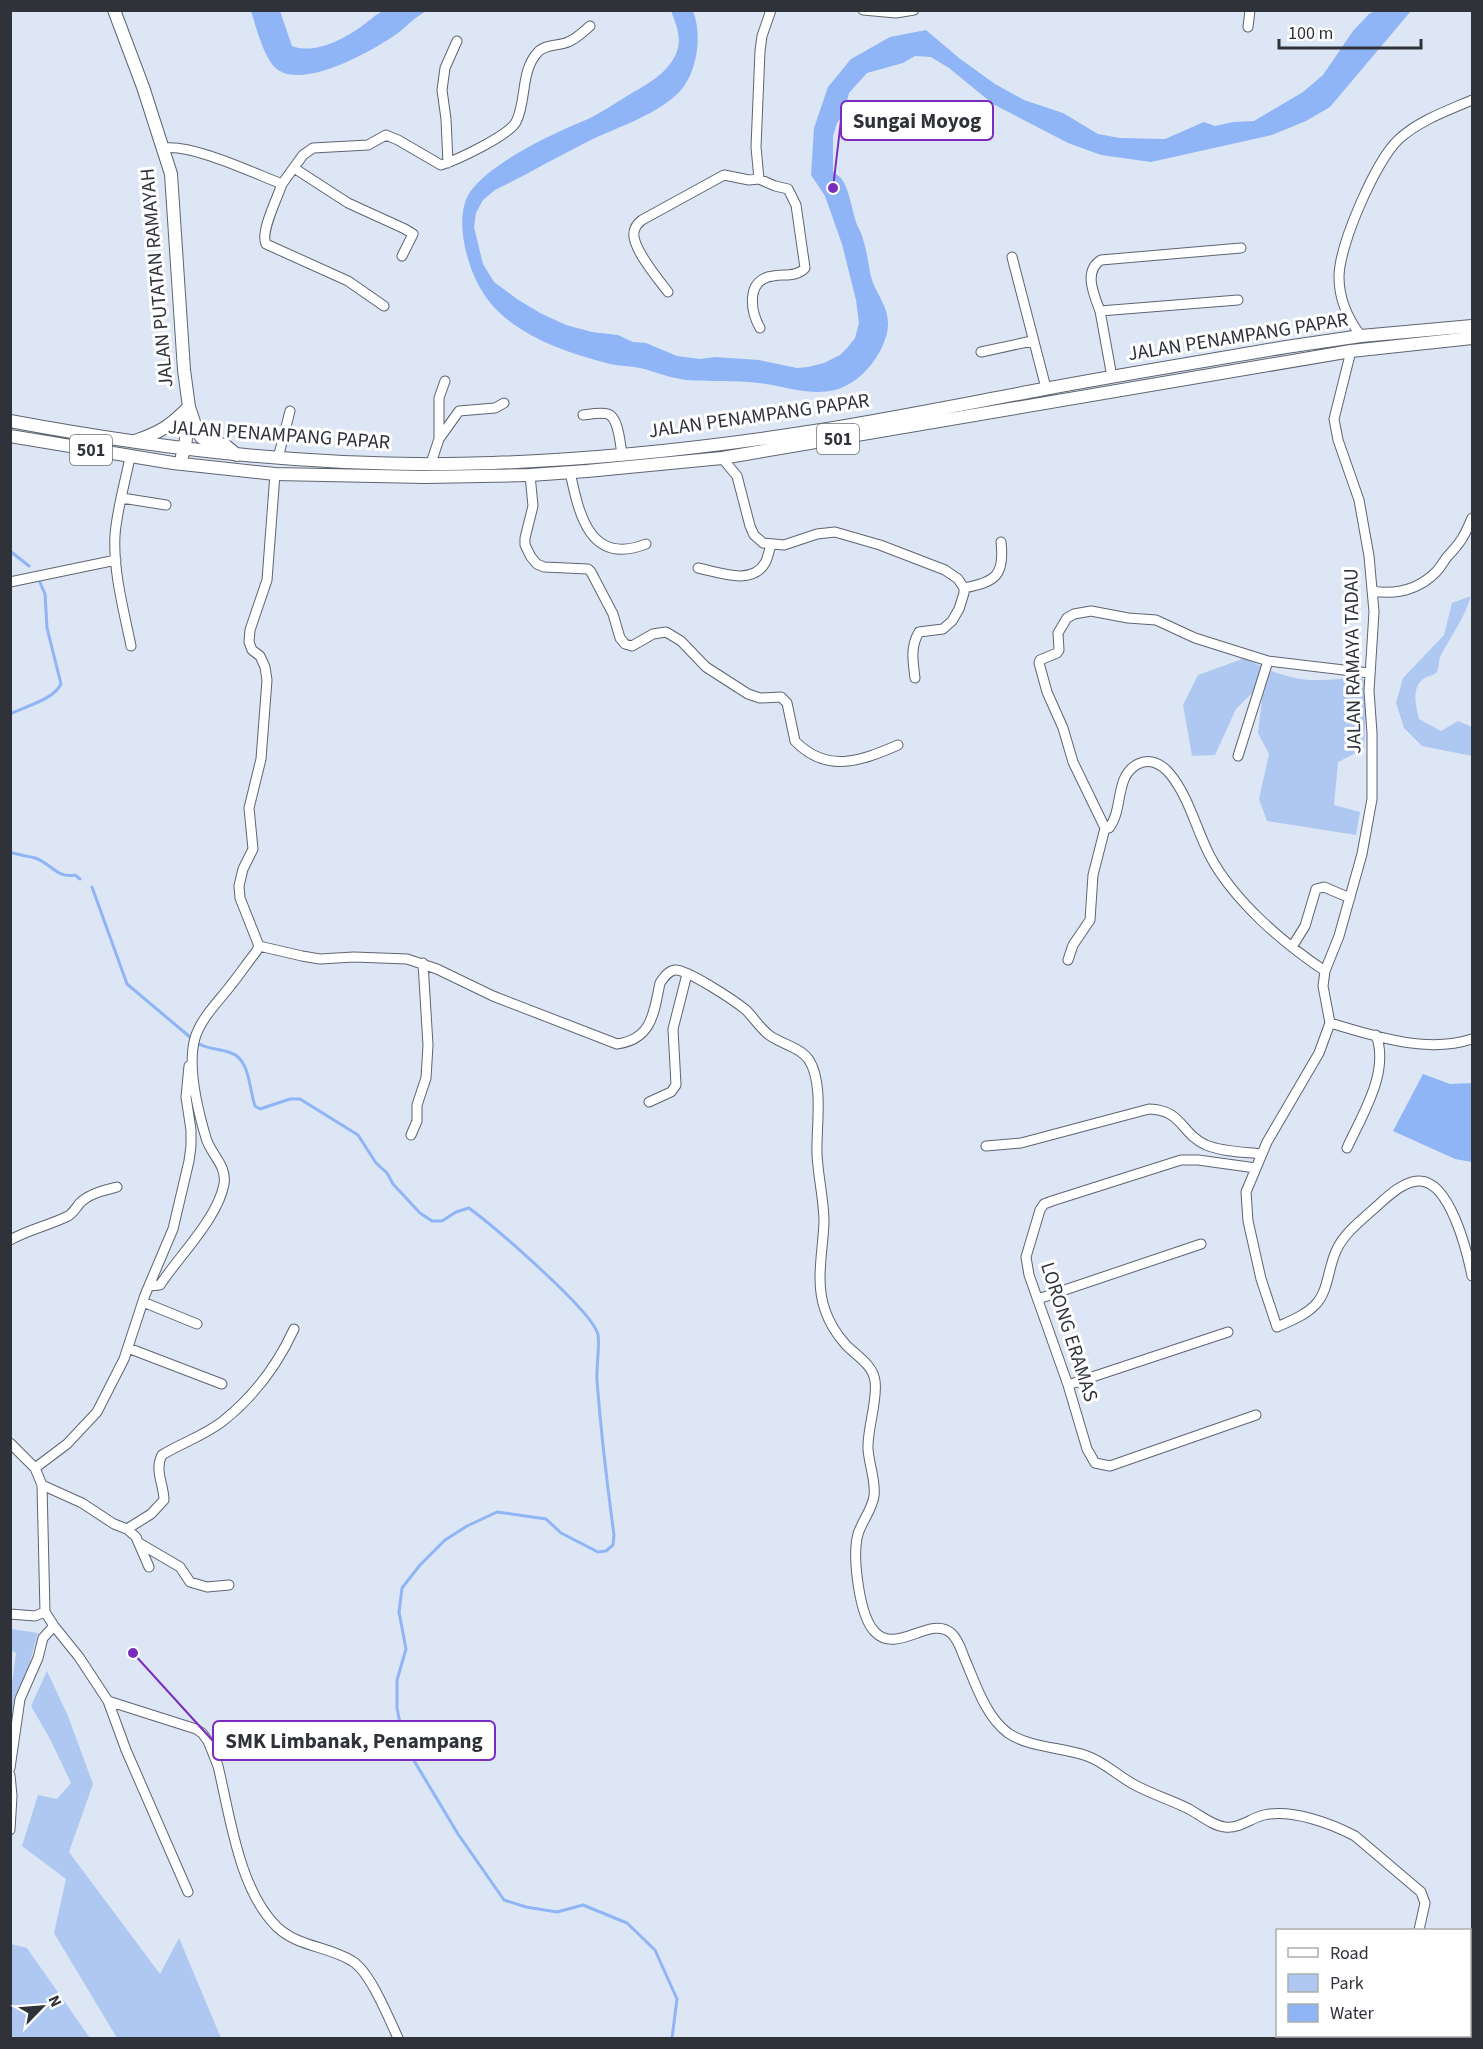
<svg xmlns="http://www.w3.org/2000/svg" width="1483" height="2049" viewBox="0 0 1483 2049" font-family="'Source Sans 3',sans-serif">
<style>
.green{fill:#aec8f2}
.water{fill:#8fb5f6}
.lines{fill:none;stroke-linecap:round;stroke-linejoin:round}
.stream{stroke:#8fb5f6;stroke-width:3}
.minor-casing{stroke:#5e6571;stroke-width:11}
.major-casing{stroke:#5e6571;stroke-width:14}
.minor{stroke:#fff;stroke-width:9}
.major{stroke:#fff;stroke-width:12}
.labels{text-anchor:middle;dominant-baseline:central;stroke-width:6;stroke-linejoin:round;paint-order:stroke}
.shield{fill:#fff;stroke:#6d7074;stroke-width:1.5}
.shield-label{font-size:18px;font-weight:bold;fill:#2f3238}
.street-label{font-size:20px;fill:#2f3238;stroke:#fff}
.leader{fill:none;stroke:#7b2cbf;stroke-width:2}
.callout-dot{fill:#7b2cbf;stroke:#fff;stroke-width:2}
.callout{fill:#fff;stroke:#7b2cbf;stroke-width:2}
.callout-label{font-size:21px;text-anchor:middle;font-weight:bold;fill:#2f3238}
</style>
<rect width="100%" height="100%" fill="#dde6f4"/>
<path class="green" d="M1471,596C1465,617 1451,636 1441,655C1438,660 1440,668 1436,673C1433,676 1427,676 1423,679C1411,689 1416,706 1419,719L1441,731L1458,721L1472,727V756L1422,746L1404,728L1396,703L1403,678L1444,635L1452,603Z
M1245,658C1269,671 1292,681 1321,680C1337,680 1351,676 1367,680L1364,749L1338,762L1334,805L1360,812L1356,835L1267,821L1259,799L1269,754L1258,733L1263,691H1254L1236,709L1215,755L1192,756L1183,705L1198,675Z
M11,1629L38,1633L11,1729V1691L16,1653L11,1651Z
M47,1671L68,1716L93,1784L69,1852L160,1974L179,1938L221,2038H117L54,1933L66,1879L22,1846L38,1795L57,1799L71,1783L50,1739L31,1706Z
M11,1944L27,1948L90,2038H11Z"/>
<path class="water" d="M251,11H280L292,46C314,55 344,39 362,26C368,22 377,13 385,10C396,8 416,10 427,11C416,16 408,25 398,33C374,50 306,89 278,70C264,60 256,26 251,11Z
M671,11H693C703,36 697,78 675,96C650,118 614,128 585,143C555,158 526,175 495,190L483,200L476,213L474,227L483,264L494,282L517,299L540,313L566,325L592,332L618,335L633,342L646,343L677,356L700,359L715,357L759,360L797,368L808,367L824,363L840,355L847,348L855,338L859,323L856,300L842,244L825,196L811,175L814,128L828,87L851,59L890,37L926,30L959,58L995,84L1024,100L1063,113L1098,134L1120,138L1165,139L1204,122L1215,126L1233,122L1254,121L1303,92L1323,75L1353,31L1369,14L1375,11H1411L1330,107L1306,121L1272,135L1151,162L1101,155L1068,143L993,104L949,68L931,57L915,56L903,63L867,73L849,93L843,116L837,123L833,136V172C835,174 839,176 841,178C849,188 852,210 856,222C857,227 861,231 862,236C866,248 868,260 870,272C873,291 889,305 888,325C887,347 868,374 849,384C821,401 788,386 758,383C734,380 710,382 686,380C670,378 656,372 640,368C630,366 620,366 610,364C564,352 508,334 482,291C467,267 453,218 470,192C491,162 554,133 588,119C603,112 618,101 632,93C650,83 670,71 677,51C682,38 676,24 671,11Z
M1423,1074L1450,1084L1472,1083V1162L1455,1159L1393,1131Z"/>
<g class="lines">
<path class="stream" d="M10,551L29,566
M10,714C26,706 53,700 61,684L47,628L45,594L39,580
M10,852C19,855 27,856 35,858C51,863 57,879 75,875L80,879
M92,887L127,984L190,1037
M199,1044C209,1049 220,1049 231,1053C250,1059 249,1089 255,1106L260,1109L290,1099H300L358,1135L376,1163L387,1173L393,1184L420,1213L432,1221H442L456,1212L469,1208C492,1225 594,1312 598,1335C600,1345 596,1368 597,1381C601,1432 607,1484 614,1535L613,1545L606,1551L598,1552L561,1533L546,1519L497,1512L467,1526L445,1540L420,1565L402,1588L399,1612L406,1649L397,1680V1708L404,1744L458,1834L504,1900L526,1907L557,1912L583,1905L627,1923L655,1950L677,1999L672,2038"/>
<defs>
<path id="minor" d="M863,10L896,13L914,10
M1248,27L1250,10
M164,148C193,144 253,173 282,184L303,155L313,148L368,145L386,135L398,140L441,165C457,160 508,136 516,122C527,101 520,71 538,52C545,44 559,46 568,42C576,39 584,31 590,26
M448,163L446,119L442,90L445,68L457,41
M294,168L348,203L405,229L413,234L402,256
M759,179L756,147L760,51L762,36L771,10
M282,184C277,199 260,232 266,244L348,281L384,306
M1012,257L1046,388
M668,292C658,279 631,247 634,232C635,226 638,223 642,220L724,175L749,180L759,179L775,186L788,189L796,205L805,268C797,277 784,274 773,276C746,279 750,310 760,328
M1100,311C1094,295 1083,271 1101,260L1241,248
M1361,336C1348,319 1339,298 1339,277C1339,245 1376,160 1399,139C1420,120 1447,111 1472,100
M1351,351L1334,419L1338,440L1359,500L1369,556L1374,612L1369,691L1372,733V799L1362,854L1339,936L1325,971L1323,986L1330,1023L1319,1053L1267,1142L1246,1192L1248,1221L1261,1279L1277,1327C1290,1321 1306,1315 1316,1304C1329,1290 1328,1266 1337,1249C1345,1232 1364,1218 1377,1206C1388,1196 1405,1180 1420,1181C1450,1182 1467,1251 1472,1276
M981,352L1032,341
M1112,377L1100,311L1238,300
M583,415C591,414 601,412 608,414C619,418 620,444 622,454
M439,439V398L445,381
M130,457C125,483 117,509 115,535C113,572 124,611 131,646
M278,458L290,411
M722,458L737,476L750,526L754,535L763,543L784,545L817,534L835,532L880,545L945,570L958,579L964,588V593L959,609L952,621L943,629L919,632C910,647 913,662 915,678
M431,463L439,439L459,411L495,408L504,403
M570,472C579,515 590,566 646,544
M530,475L533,506L525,538V545L531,557L537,564L544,567L588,569L591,572L613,614L620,638L625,644L632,646L653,634L666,632L681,641L706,667L748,694L760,698L781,697L787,703L795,741C827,774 861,761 898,745
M122,498L166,505
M698,568C718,572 752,586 765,563C768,558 769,550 771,545
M10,582L116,560
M964,588C995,582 1005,576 1001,542
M1372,591C1396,595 1418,590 1436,572C1441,567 1443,562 1447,557C1461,542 1464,537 1472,518
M1238,756L1268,661
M259,946L302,956L320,959L354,957L407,959L437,969L493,996L617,1044C653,1039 654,1011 660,983C664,977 668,971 675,970C687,969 735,1001 746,1010C754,1018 760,1028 769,1035C781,1044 800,1047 809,1060C824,1084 816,1127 817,1154C818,1177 824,1200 824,1222C823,1251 815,1282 825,1310C829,1322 838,1336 846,1345C857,1356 873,1365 875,1381C878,1400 867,1429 868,1449C869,1465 876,1481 874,1496C872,1510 862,1521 858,1534C852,1556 859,1616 875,1632C897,1655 930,1615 951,1633C958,1639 961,1649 964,1657C975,1682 985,1716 1008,1733C1030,1748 1062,1747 1087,1756C1104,1762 1117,1775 1133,1784C1151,1794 1171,1800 1189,1809C1200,1815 1213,1826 1225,1827C1239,1829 1251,1818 1264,1815C1292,1809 1330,1823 1355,1836L1421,1892L1425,1903L1419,1930
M1292,947L1305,926L1316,889L1324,887L1350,898
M1068,960L1073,945L1090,920L1093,875L1105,828
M1325,971C1283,943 1234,901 1210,856C1196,829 1189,797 1170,774C1162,764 1150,758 1138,764C1114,776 1124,809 1109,828H1105L1073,762L1063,728L1047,692L1039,663L1040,660L1057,653L1059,650L1058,633L1067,618L1074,614L1091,611L1128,618L1156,620L1195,638L1268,661L1369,673
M1330,1023C1375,1036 1426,1054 1472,1039
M649,1102L671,1092L676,1085L673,1029L687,974
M411,1135L417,1121V1105L426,1078L428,1045L423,963
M986,1146L1021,1143L1149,1109C1183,1110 1180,1133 1206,1145C1223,1152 1244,1152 1262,1154
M1347,1148C1362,1115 1390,1072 1376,1035
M1256,1168L1198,1160H1181L1052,1201L1044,1204L1040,1210L1026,1257L1029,1275L1068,1385L1087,1449L1095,1463L1110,1466L1256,1415
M10,1240C30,1229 47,1226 66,1217C74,1214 76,1206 82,1201C92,1193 105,1190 117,1187
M149,1286L160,1285C179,1256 218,1218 224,1184C227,1165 211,1155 206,1138C198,1111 187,1066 195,1038C201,1018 219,1001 231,985C240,974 247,963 256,952L259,946L240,898L239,886L243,869L253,849L249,808L261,759L267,680L265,667L260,656L252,650L249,642L250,630L267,580L275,474
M1038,1299L1201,1244
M143,1302L197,1324
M128,1348L222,1384
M1068,1385L1228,1332
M10,1443L35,1468L42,1485L45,1612L54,1626L79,1657L108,1701L196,1729L202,1733L208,1741L218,1766C230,1816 239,1890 277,1927C298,1947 328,1946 352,1961C370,1971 389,2019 398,2038
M35,1468L67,1444L97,1412L124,1359L145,1295L173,1229L189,1161L191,1146V1130L186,1097L189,1066
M42,1485L82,1503L114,1524L127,1529L136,1537L149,1567
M127,1529L151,1514L164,1500C164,1485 154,1470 162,1455C181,1443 204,1436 223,1421C253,1397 278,1364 294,1329
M139,1543L180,1567L190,1582L207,1587L229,1585
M10,1614L35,1616L45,1612
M108,1701L126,1750L188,1892
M10,1768L20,1699L38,1658L43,1638L54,1626
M10,1775L12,1796L10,1830
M1470,2010H1472"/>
<path id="major" d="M114,10L143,87L171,174L184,370L189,407L195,425L201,437L211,443L225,445L237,455
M10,421C171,451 329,469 493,463C603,459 713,447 821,430C895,418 969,403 1044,389C1124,374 1205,361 1286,347L1361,336L1472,326
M10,436L173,463L275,474L425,477L530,475L587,471L722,458L1351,351L1472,338
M135,441C161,432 170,426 189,407
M182,456L185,449L188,414"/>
</defs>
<use href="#minor" class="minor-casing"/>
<use href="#major" class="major-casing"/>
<use href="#minor" class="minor"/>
<use href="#major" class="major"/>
</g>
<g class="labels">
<g class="shield">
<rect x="817" y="424" width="42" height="30" rx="4.5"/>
<rect x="70" y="435" width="42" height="30" rx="4.5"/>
</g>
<g class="shield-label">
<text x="838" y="439">501</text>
<text x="91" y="450">501</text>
</g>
<g class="street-label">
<text transform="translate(157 278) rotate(-95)">JALAN PUTATAN RAMAYAH</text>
<text transform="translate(1238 337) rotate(-9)">JALAN PENAMPANG PAPAR</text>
<text transform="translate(759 416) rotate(-8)">JALAN PENAMPANG PAPAR</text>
<text transform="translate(279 435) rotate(4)">JALAN PENAMPANG PAPAR</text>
<text transform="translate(1353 661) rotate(-91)">JALAN RAMAYA TADAU</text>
<text transform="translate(1069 1332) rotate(72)">LORONG ERAMAS</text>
</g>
</g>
<path class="leader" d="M833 188L841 120M133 1653L213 1741"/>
<g class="callout-dot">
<circle cx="833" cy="188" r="6"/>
<circle cx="133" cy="1653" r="6"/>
</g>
<g class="callout">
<rect x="841" y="101" width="152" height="39" rx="6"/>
<rect x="213" y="1721" width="282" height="39" rx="6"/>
</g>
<g class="callout-label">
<text x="917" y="128">Sungai Moyog</text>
<text x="354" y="1748">SMK Limbanak, Penampang</text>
</g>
<rect width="1483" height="2049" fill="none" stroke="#2f3238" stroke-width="24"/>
<rect x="1276" y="1929" width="195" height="108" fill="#ffffff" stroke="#acadaf" stroke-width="1.5"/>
<rect x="1288" y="1948" width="30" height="9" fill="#ffffff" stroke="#acadaf" stroke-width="1.5"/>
<text x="1330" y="1959" font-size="18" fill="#2f3238">Road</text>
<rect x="1288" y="1974" width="30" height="18" fill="#aec8f2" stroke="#acadaf" stroke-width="1.5"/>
<text x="1330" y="1989" font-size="18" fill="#2f3238">Park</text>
<rect x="1288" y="2004" width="30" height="18" fill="#8fb5f6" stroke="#acadaf" stroke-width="1.5"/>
<text x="1330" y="2019" font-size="18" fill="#2f3238">Water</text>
<g transform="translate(42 2007) rotate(65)" stroke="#ffffff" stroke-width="4.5" paint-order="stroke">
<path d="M0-4.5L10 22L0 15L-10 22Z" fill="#2f3238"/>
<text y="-9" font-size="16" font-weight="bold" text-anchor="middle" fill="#2f3238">N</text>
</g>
<path d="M1279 39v9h142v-9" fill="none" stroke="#2f3238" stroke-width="3"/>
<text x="1288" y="39" font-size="18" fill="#2f3238" stroke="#ffffff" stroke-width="4.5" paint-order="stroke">100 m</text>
</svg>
